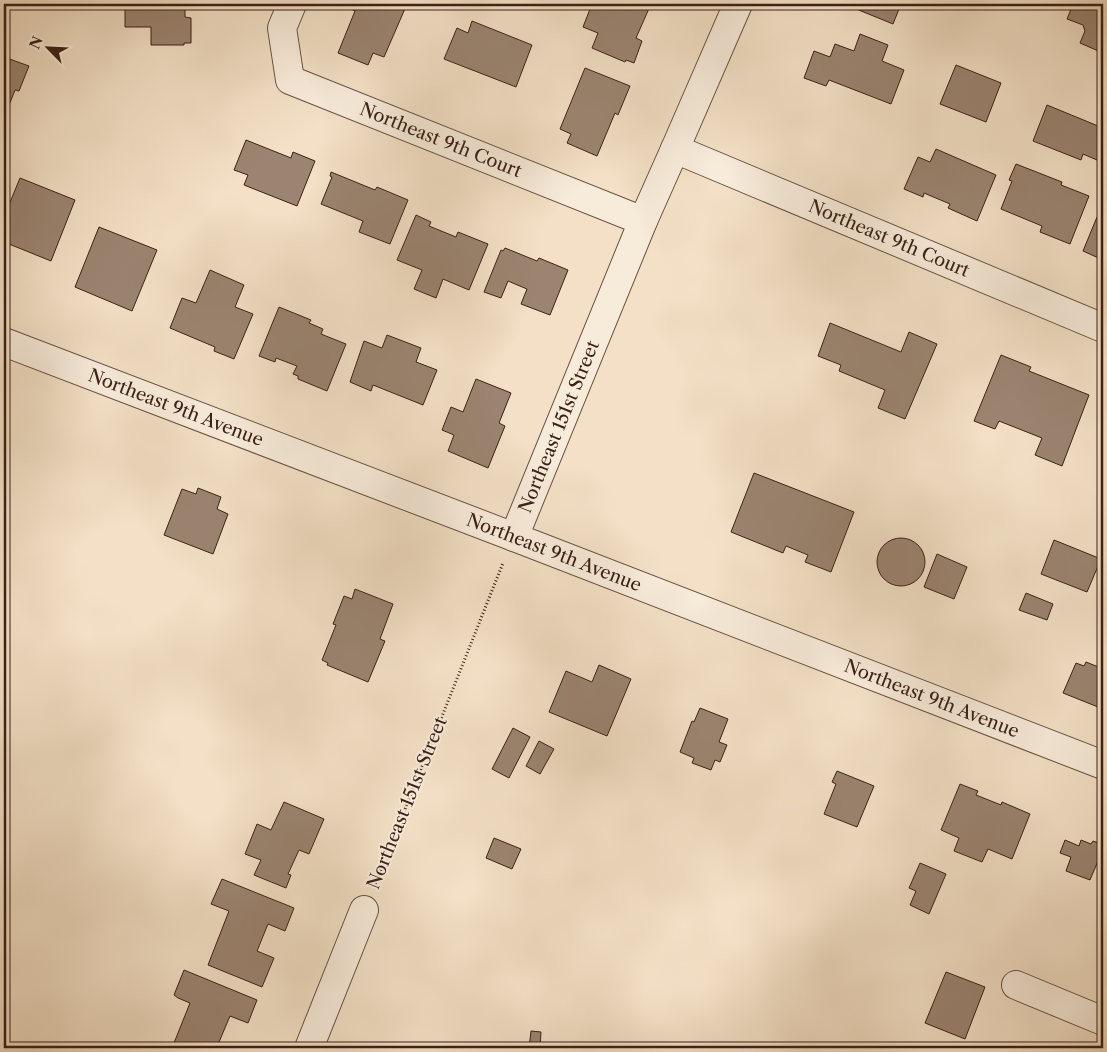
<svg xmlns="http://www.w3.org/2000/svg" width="1107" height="1052" viewBox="0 0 1107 1052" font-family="'Libre Caslon Text',serif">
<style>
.building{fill:#9b8471;stroke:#3b2115}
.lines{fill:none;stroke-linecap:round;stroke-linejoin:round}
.minor-casing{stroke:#695141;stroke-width:30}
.path{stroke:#3b2115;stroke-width:3;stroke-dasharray:1 2.5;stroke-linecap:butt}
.minor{stroke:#f7ebda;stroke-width:28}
.labels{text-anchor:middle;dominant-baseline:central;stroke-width:4;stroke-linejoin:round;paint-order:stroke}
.street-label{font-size:18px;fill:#3b2115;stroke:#f7ebda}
</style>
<rect width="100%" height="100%" fill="#f3e0c6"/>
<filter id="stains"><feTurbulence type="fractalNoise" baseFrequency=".004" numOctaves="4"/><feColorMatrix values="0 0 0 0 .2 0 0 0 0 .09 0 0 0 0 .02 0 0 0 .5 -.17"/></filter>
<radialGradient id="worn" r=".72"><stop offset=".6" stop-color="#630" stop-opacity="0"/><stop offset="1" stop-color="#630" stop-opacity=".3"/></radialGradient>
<path class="building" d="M125,4H185V17L191,18V43H184V45H151V27H125Z
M353,4H407L384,57L373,53L368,65L338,53L355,11L351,9Z
M592,4L607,9L610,4H651L636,38L642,41L634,63L626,60L625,62L592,48L598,33L583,27Z
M844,4H901L893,24Z
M1063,4H1103V53L1080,43L1085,31L1083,25L1067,19L1072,7Z
M472,21L532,45L516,87L444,59L457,28L468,33Z
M860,34L888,45L882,61L904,70L891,104L829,80L826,86L804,78L814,51L830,57L835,44L854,51Z
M4,57L29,66L19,91L15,90L4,118Z
M956,65L1001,83L986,122L940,104Z
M585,68L630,86L618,115L615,113L597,156L567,143L571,134L560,129Z
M1047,105L1103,128V146L1097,160L1083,154L1081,160L1033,141Z
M246,140L291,158L293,152L315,161L297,206L244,185L248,175L234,170Z
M936,149L996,175L977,221L948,208L950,204L924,193L923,197L904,189L918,157L930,162Z
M1016,164L1062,182L1061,185L1089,196L1070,244L1040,232L1042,226L1001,209L1012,181L1009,180Z
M331,172L375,190L377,187L408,200L390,244L359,232L363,221L321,204L332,177L330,176Z
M20,178L75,200L51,261L4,242V217Z
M416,215L431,222L429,226L456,237L458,232L488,244L469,290L443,279L436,298L414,289L422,270L397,260Z
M1097,217L1103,219V260L1083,251Z
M99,227L157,250L132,311L75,287Z
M505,248L537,261L539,258L568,270L550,315L521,304L527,289L508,281L501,298L484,292L501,250L503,251Z
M210,270L244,285L235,307L253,314L234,359L214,351L215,347L170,328L182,298L196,303Z
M279,307L311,320L309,323L323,329L321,334L346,344L327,391L298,379V376L293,374L297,366L276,358L275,362L259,356Z
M830,323L901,352L909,332L937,344L905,419L878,408L885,390L839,371L841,365L818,356Z
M387,335L421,348L416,362L437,370L423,405L373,385L371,391L350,382L364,341L382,348Z
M1001,355L1031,367L1029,371L1089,395L1062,466L1035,455L1042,438L999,421L995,429L974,421Z
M476,379L511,393L499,423L505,426L488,468L448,451L454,435L442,430L451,407L463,412Z
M754,473L854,512L831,572L805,562L808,555L786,546L783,553L731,532Z
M198,488L221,497L217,509L228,514L213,554L164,535L182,489L196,494Z
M877 562a24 24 0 1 1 48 0a24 24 0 1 1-48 0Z
M1054,540L1101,559L1087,592L1041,574Z
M937,554L967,567L954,599L924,587Z
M355,589L393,604L380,639L385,641L368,682L327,665L328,663L322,660L336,625L333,624L344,596L352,599Z
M1026,593L1053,604L1047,620L1019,610Z
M1086,662L1101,668L1099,672L1103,674V709L1063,693L1076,663L1084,666Z
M599,665L631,679L607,736L549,712L566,671L592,682Z
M700,708L728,719L719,742L727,745L720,762L715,760L711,770L692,763L694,758L680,752L692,721L694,722Z
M513,728L530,737L509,778L492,769Z
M539,741L554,749L540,774L526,766Z
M837,771L874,786L857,827L824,814L836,784L832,782Z
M960,784L978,791L976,795L1001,805L1002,802L1030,814L1012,859L988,849L982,862L954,851L959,838L941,830Z
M284,802L324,819L309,854L299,850L288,874L291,875L286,888L254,875L261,860L245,854L257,824L271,830Z
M1103,837V863L1098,861L1090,880L1066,871L1071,857L1060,853L1065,840L1079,846L1081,840L1091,844L1093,841L1101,844Z
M494,838L521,849L512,869L486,858Z
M920,863L946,874L929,914L910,905L916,891L909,888Z
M222,879L294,908L285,931L268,924L257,951L274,958L262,987L208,965L229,911L211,904Z
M184,970L257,1000L248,1023L230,1016L219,1042L234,1048H172L190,1003L178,998L174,995Z
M946,972L985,987L965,1039L925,1023Z
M531,1031L541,1032L540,1048H529Z"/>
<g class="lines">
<defs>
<g id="minor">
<path id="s1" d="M292,4L282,28L290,80L643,221"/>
<path id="s2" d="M675,149L1103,328"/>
<path id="s3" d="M4,342L514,537L1103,765"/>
<path id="s4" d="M514,537L643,221L675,149L738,4"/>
<path d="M1016,985L1103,1021"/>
<path d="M309,1048L364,910"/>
</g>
</defs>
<use href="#minor" class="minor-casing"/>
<path class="path" d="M374,887L503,563"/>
<use href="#minor" class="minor"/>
</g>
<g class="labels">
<g class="street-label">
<text stroke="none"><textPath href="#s1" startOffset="241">Northeast 9th Court</textPath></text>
<text stroke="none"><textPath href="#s2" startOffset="232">Northeast 9th Court</textPath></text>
<text stroke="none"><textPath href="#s3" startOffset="184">Northeast 9th Avenue</textPath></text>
<text stroke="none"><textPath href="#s4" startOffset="119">Northeast 151st Street</textPath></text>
<text stroke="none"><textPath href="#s3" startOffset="589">Northeast 9th Avenue</textPath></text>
<text stroke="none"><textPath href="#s3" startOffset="994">Northeast 9th Avenue</textPath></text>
<text transform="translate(407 803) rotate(-68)">Northeast 151st Street</text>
</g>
</g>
<rect width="1107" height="1052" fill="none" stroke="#f3e0c6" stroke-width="20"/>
<rect x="5" y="5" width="1097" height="1042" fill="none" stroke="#3b2115" stroke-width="2.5"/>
<rect x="10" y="10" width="1087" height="1032" fill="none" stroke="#3b2115"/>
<g transform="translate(48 48) rotate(294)" stroke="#f7ebda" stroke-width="4" paint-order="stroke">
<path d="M0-4L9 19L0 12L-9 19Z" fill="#3b2115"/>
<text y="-8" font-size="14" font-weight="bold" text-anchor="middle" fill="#3b2115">N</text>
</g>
<rect width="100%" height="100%" filter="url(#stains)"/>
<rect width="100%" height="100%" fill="url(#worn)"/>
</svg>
